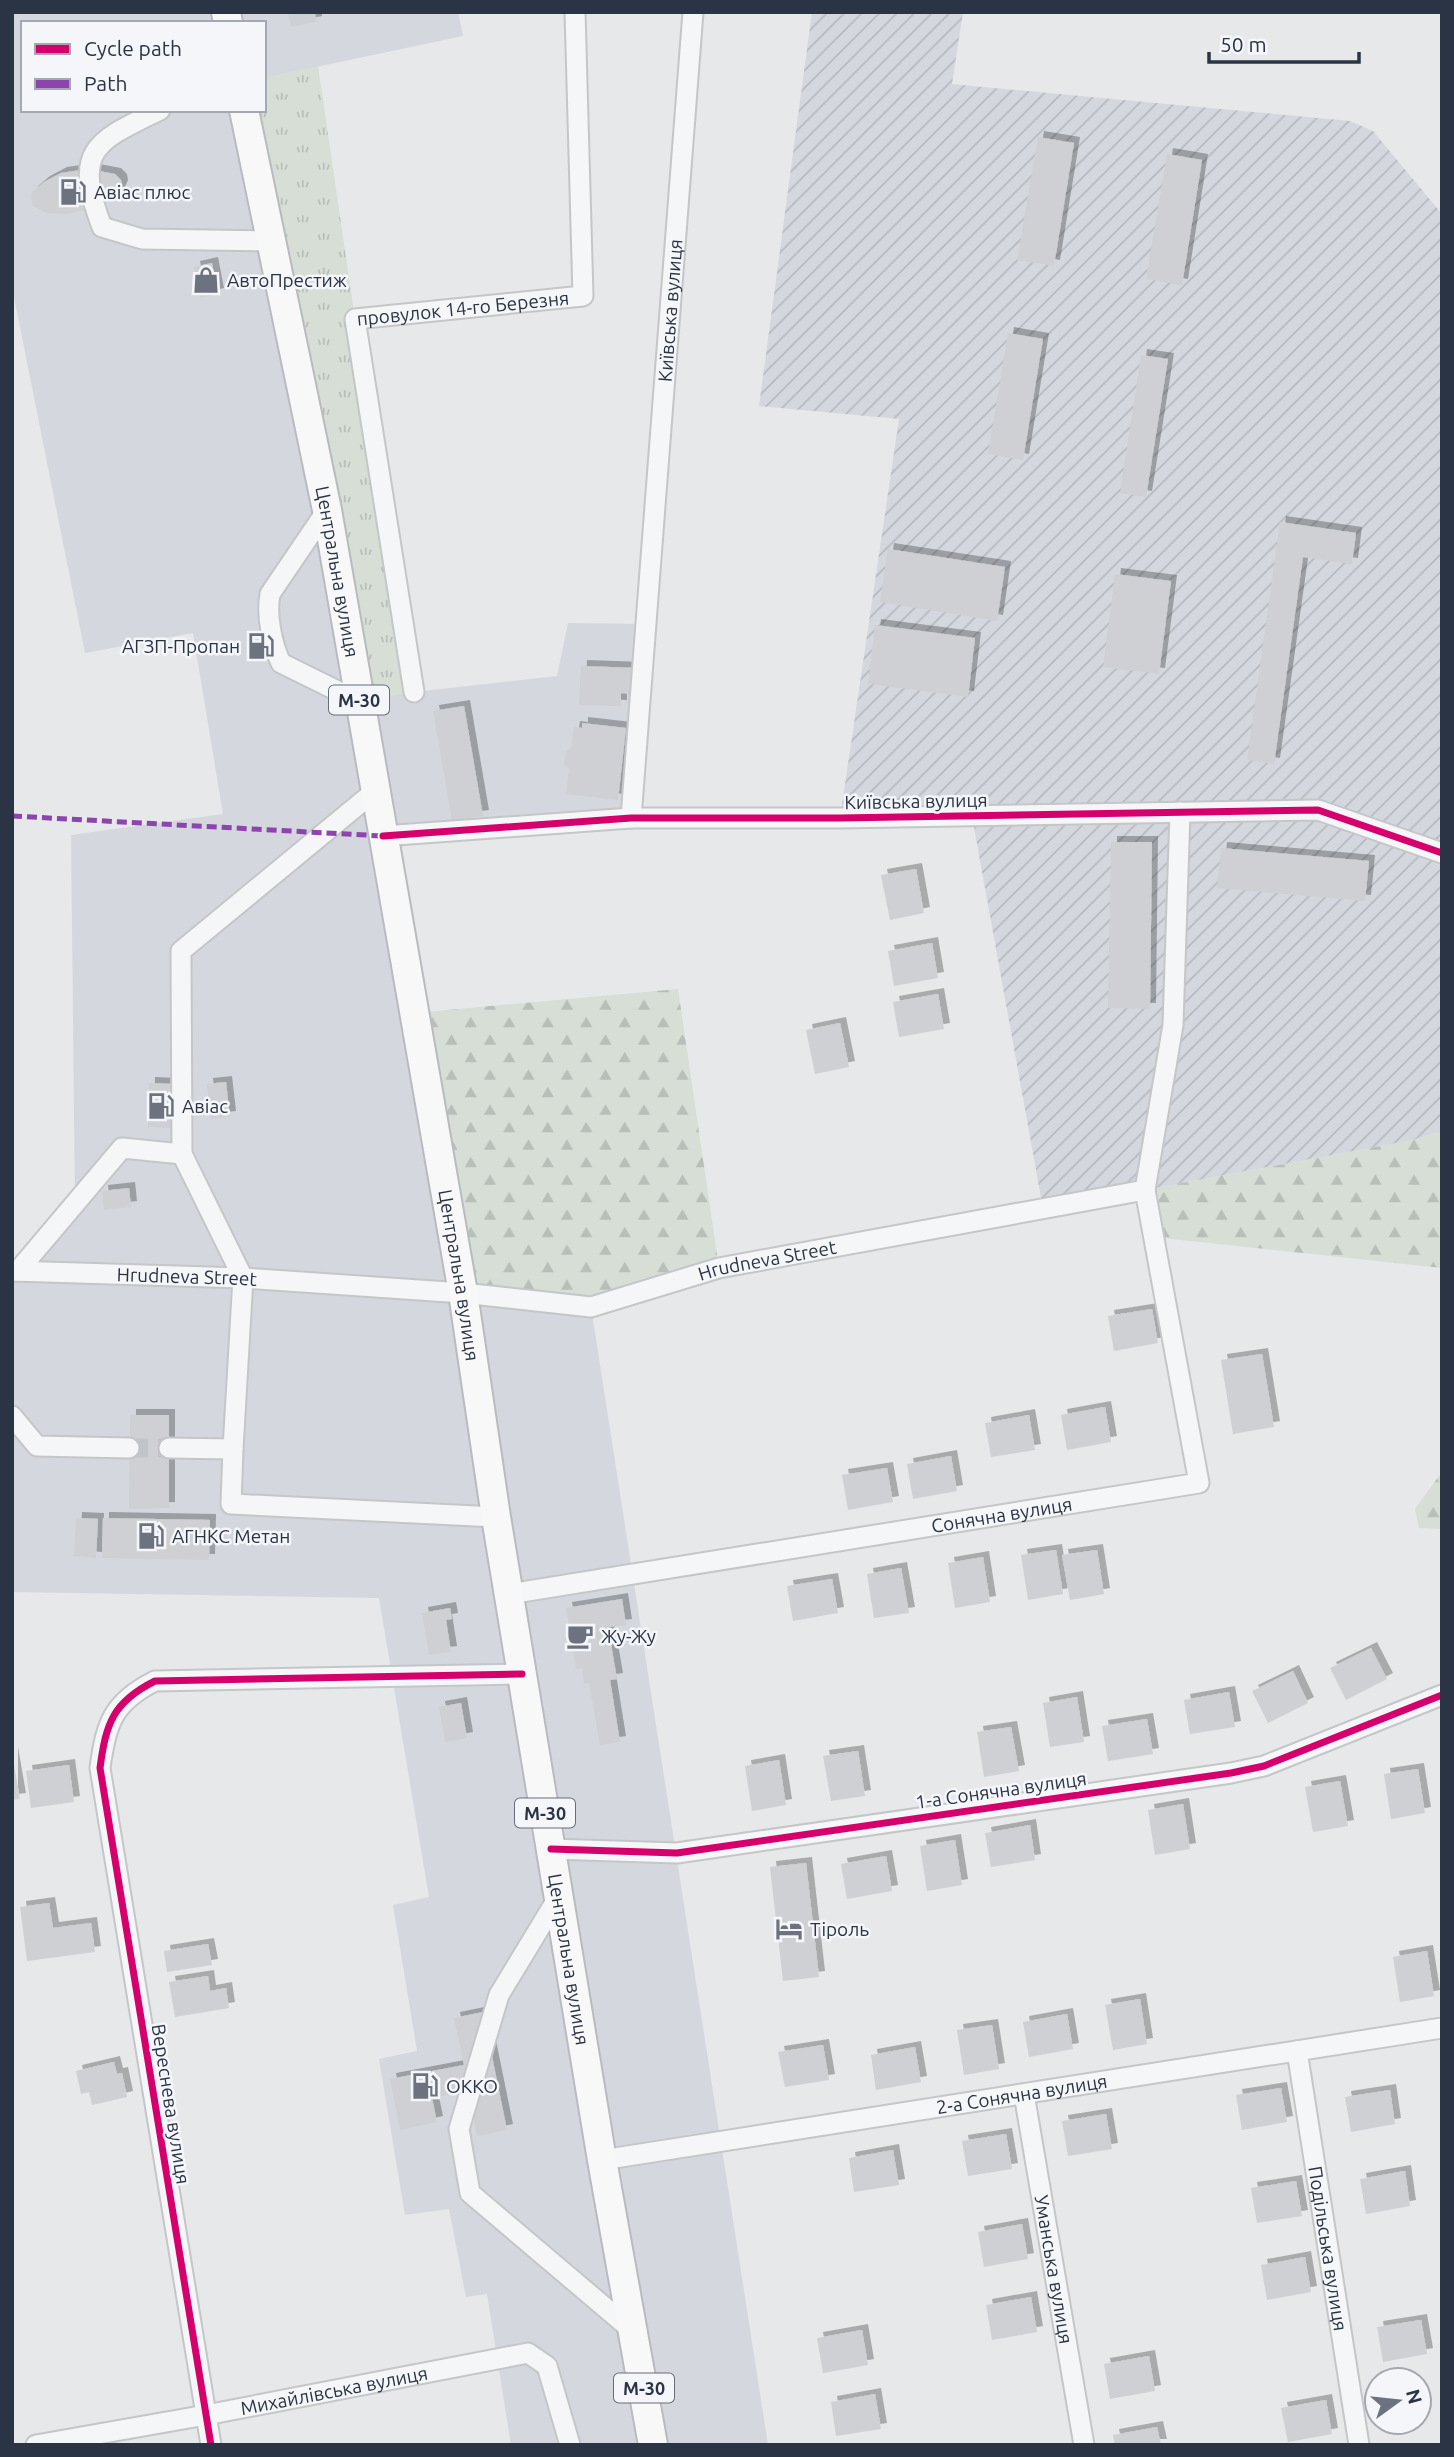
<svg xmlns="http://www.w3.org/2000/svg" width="1454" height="2457" viewBox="0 0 1454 2457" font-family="Ubuntu,sans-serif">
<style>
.built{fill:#d4d7dd}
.industrial{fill:url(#industrial-furrows)}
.grass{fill:url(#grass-tufts)}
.forest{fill:url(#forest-firs)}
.building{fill:#ced0d3;filter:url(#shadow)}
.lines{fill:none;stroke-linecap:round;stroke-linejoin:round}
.minor-tunnel{stroke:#c1c4c9;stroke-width:19;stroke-dasharray:19 10;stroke-linecap:butt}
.minor-casing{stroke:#c4c6c8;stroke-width:23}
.highway-casing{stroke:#b8bbbf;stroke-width:32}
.minor{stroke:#f5f6f7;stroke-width:19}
.highway{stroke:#f8f8f8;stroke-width:28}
.quiet{stroke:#8e44ad;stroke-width:5;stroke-dasharray:10 5;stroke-linecap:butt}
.cycleway-casing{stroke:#f4f6f9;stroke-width:11}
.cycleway{stroke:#d6006c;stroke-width:7}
.labels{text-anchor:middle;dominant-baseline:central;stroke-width:5;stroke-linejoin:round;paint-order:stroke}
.shield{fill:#f4f6f9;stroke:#676e7b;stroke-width:2}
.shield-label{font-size:18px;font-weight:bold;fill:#2b3445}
.poi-label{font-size:19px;fill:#2b3445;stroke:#f4f6f9;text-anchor:start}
.street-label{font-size:19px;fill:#2b3445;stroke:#f4f6f9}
</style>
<defs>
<pattern id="industrial-furrows" width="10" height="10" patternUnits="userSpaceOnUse" patternTransform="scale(1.75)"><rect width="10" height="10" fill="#d4d7dd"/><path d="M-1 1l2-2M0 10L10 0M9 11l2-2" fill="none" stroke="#b6b9bf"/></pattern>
<pattern id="grass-tufts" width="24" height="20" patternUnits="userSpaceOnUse" patternTransform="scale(1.75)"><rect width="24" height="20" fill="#d6ded6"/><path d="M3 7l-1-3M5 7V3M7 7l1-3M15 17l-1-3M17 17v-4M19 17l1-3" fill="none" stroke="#b8bfb9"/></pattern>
<pattern id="forest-firs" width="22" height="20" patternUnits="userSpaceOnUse" patternTransform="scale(1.75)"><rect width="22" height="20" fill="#d6ded6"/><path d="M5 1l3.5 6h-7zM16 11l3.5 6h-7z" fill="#b8bfb9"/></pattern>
<filter id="shadow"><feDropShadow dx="6" dy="-6" stdDeviation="0" flood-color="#0004"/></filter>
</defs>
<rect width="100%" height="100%" fill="#e6e8ea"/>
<path class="built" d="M12,12H458L463,36L264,78V23H23V110H244L414,692L557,676L568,623L648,624L631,818L383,836L463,1293L591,1307L768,2445H511L487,2294L466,2297L449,2209L405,2215L379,2059L417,2051L393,1905L429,1897L379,1598L12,1592V1271L75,1203L71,835L223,814L193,633L85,653L12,287Z"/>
<path class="industrial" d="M812,12H963L952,84L1350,121L1373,131L1442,214V1131L1413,1140L1043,1209L972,816L840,818L899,419L759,406Z"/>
<path class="grass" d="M318,66L355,319L414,692L360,702L244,110H264V78Z"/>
<path class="forest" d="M678,989L719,1268L591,1307L463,1293L414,1013Z
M1442,1131V1268L1153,1237L1145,1190L1413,1140Z
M1442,1472V1529L1419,1528L1415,1509Z"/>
<path class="building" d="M288,12H315L316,22L291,27Z
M1038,137L1074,143L1054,266L1017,260Z
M1167,154L1202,160L1182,285L1146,279Z
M88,169L115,174L121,180L122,186L119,193L95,208L66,214L47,213L33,206L31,198L32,192L44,182L61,173Z
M212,263L218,294L200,298L194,267Z
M1008,333L1043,339L1023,460L988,454Z
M1141,355L1168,359L1146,497L1120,493Z
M1280,522L1356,533L1352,564L1303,557L1274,764L1247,760Z
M888,549L1005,567L997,621L880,602Z
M1115,574L1171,581L1159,674L1103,667Z
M875,625L975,638L968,697L868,684Z
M581,666L638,668V694L621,693V706L579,705Z
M464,706L483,816L452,820L433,711Z
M582,723L626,728L618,800L566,794L569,769L564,765L566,752L571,748L574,727L582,728Z
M1111,842H1152L1150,1009L1108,1008Z
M1221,848L1369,861L1365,901L1217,888Z
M916,869L924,913L890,920L881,875Z
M932,943L938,978L894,986L888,951Z
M938,994L944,1029L899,1037L893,1002Z
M840,1023L849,1067L815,1074L806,1030Z
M226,1082L230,1117L211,1119L207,1084Z
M149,1083L173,1084L172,1128L148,1127Z
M129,1188L131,1207L104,1210L102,1191Z
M1152,1309L1158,1343L1114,1351L1108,1316Z
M1262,1354L1274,1427L1233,1434L1221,1360Z
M1105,1407L1111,1442L1067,1450L1061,1415Z
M130,1415H169V1508L129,1509Z
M1029,1415L1035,1450L991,1457L985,1423Z
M951,1456L957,1491L913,1499L907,1464Z
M887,1468L893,1502L848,1510L842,1475Z
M76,1518L98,1519L96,1558L74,1556Z
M103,1518L210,1520L209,1560L102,1558Z
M1056,1550L1063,1594L1028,1600L1021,1555Z
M1097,1550L1104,1594L1070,1600L1062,1555Z
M983,1557L990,1602L955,1608L948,1563Z
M901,1568L909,1613L874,1618L867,1574Z
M832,1579L838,1613L793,1621L787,1586Z
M622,1599L626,1625L608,1627L617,1679L610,1680L620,1742L600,1745L589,1683L584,1684L582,1668L576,1669L566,1608Z
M450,1608L452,1619L446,1620L451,1652L429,1655L422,1613Z
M1371,1648L1387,1679L1346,1700L1330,1668Z
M1293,1671L1308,1703L1268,1723L1252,1691Z
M1229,1692L1235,1727L1190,1734L1184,1700Z
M1077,1697L1084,1742L1050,1747L1043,1703Z
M461,1703L467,1738L445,1742L439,1707Z
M1147,1719L1153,1754L1108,1761L1102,1726Z
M1011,1727L1019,1771L984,1777L977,1732Z
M858,1751L865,1796L831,1801L823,1756Z
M12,1753L20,1799L12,1800Z
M779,1760L786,1805L752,1811L745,1766Z
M69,1765L74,1802L31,1808L26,1771Z
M1418,1769L1425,1813L1391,1819L1384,1774Z
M1340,1781L1348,1826L1313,1832L1305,1787Z
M1183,1804L1190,1849L1155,1855L1148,1810Z
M1030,1825L1035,1860L991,1867L985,1833Z
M955,1840L962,1885L927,1891L920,1846Z
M886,1856L892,1891L847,1899L841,1864Z
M806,1863L819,1977L783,1981L770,1867Z
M49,1903L53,1928L91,1923L95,1952L27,1961L20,1907Z
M208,1944L212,1965L167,1972L164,1951Z
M1427,1951L1434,1996L1400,2002L1393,1957Z
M208,1976L210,1991L226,1988L229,2008L175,2017L169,1982Z
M1140,1999L1147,2044L1113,2050L1105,2005Z
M483,2012L507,2130L477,2136L468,2091L432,2098L437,2122L400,2130L390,2079L464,2065L454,2018Z
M1067,2014L1073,2049L1029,2057L1023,2022Z
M992,2025L999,2069L964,2075L957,2030Z
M823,2045L829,2080L785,2087L778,2052Z
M915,2047L921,2082L876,2090L871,2055Z
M114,2062L117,2074L122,2073L127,2097L92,2105L89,2092L81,2094L76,2071Z
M1281,2088L1287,2122L1242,2130L1236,2095Z
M1390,2090L1395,2124L1351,2132L1345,2097Z
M1106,2114L1112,2149L1068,2156L1062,2121Z
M1006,2134L1012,2169L968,2176L962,2141Z
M893,2150L899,2185L854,2192L849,2158Z
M1405,2171L1410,2206L1366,2214L1360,2179Z
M1296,2181L1302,2216L1257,2223L1251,2188Z
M1022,2224L1028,2259L984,2267L978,2232Z
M1305,2257L1311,2292L1267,2300L1261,2265Z
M1031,2297L1037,2332L992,2340L986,2305Z
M1421,2320L1427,2354L1383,2362L1377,2327Z
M862,2330L868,2365L823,2373L817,2338Z
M1149,2356L1155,2391L1110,2399L1104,2364Z
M875,2394L881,2429L836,2436L831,2402Z
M1326,2400L1332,2434L1288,2442L1281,2408Z
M1157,2427L1161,2445H1115L1113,2435Z"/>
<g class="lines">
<path class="minor-tunnel" d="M129,1448H169"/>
<defs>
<g id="minor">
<path d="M160,110C94,142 73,150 102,227L142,239L270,241"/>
<path d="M327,510L270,594C266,615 272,644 281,663L360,702"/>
<path id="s1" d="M414,692L355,319L583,296L575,12"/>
<path id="s2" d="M631,818L693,12"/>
<path d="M383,836L631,818H840L1318,810L1442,853"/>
<path id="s3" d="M12,1271L243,1278L463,1293L591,1307L719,1268L1145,1190L1173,1025L1180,812"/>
<path d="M18,1271L122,1148L182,1154"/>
<path d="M12,1416L37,1446L129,1448"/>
<path d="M169,1448L233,1449L243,1278L182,1154L181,951L375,791"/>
<path d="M233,1449L231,1504L496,1517"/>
<path id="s4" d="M509,1594L1199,1483L1145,1190"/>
<path d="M551,1849L677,1853L1231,1773L1264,1766L1442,1695"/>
<path d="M559,1896L499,1995L459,2129L470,2193L634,2332"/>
<path id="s5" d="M1297,2051L1359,2445"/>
<path id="s6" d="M1024,2094L1084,2445"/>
<path id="s7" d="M602,2160L1442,2028"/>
<path id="s8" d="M36,2445L206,2415L528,2353L547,2366L570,2445"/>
<path d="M211,2445L100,1768C106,1723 113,1702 155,1681L522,1674"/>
</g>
<g id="highway">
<path d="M226,12L228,23"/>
<path id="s9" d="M244,110L327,510L463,1293L496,1517L602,2160L653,2445"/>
</g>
</defs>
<use href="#minor" class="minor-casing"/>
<use href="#highway" class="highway-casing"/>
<use href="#minor" class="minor"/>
<use href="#highway" class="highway"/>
<path class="quiet" d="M12,816L383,836"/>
<defs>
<path id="cycleway" d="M383,836L631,818H840L1318,810L1442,853
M551,1849L677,1853L1231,1773L1264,1766L1442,1695
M211,2445L100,1768C106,1723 113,1702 155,1681L522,1674"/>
</defs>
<use href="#cycleway" class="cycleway-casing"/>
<use href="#cycleway" class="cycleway"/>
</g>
<defs>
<symbol id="fuel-bare" viewBox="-9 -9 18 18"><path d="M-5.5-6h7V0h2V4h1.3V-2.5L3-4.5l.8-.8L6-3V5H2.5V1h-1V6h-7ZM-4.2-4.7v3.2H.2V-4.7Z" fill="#6c737f" stroke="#f4f6f9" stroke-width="2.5" paint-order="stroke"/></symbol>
<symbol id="shop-bare" viewBox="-9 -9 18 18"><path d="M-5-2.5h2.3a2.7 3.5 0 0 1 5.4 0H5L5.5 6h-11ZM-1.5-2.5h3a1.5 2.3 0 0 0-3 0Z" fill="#6c737f" stroke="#f4f6f9" stroke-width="2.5" paint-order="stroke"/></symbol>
<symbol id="cafe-bare" viewBox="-9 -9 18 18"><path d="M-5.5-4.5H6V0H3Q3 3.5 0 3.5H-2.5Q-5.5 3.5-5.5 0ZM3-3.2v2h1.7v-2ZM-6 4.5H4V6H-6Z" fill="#6c737f" stroke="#f4f6f9" stroke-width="2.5" paint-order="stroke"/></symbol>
<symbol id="hotel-bare" viewBox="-9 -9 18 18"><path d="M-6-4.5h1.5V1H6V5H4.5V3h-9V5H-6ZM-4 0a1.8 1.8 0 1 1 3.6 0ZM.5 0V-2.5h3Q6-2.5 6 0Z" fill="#6c737f" stroke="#f4f6f9" stroke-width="2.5" paint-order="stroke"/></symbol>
</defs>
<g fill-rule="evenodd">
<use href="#fuel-bare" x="54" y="173" width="38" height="38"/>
<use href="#shop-bare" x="187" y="261" width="38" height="38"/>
<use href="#fuel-bare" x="242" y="627" width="38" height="38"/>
<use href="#fuel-bare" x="142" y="1087" width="38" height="38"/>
<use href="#fuel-bare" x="132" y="1517" width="38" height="38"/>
<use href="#cafe-bare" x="561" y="1617" width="38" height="38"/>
<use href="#hotel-bare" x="770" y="1910" width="38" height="38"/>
<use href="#fuel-bare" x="406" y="2067" width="38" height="38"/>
</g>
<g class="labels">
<g class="shield">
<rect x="329" y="685.5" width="60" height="29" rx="5"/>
<rect x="515" y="1798.5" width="60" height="29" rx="5"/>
<rect x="614" y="2373.5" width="60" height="29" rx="5"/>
</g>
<g class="shield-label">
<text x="359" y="700">М-30</text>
<text x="545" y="1813">М-30</text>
<text x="644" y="2388">М-30</text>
</g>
<g class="poi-label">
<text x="94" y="192">Авіас плюс</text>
<text x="227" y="280">АвтоПрестиж</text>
<text x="240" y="646" text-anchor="end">АГЗП-Пропан</text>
<text x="182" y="1106">Авіас</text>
<text x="172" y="1536">АГНКС Метан</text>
<text x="601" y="1636">Жу-Жу</text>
<text x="810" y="1929">Тіроль</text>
<text x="446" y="2086">OKKO</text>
</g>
<g class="street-label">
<text stroke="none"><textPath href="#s2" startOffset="509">Київська вулиця</textPath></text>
<text stroke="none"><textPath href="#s1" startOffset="486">провулок 14-го Березня</textPath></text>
<text stroke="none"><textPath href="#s9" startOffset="471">Центральна вулиця</textPath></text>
<text transform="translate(916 801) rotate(-1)">Київська вулиця</text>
<text stroke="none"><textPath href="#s3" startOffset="763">Hrudneva Street</textPath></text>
<text stroke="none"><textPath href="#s9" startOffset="1185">Центральна вулиця</textPath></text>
<text stroke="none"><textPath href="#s3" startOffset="175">Hrudneva Street</textPath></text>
<text stroke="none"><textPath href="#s4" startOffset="499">Сонячна вулиця</textPath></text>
<text transform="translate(1001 1790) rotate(-8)">1-а Сонячна вулиця</text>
<text stroke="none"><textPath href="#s9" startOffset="1878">Центральна вулиця</textPath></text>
<text stroke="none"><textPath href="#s7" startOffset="425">2-а Сонячна вулиця</textPath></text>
<text transform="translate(171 2104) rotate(81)">Вереснева вулиця</text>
<text stroke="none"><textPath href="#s5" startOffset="200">Подільська вулиця</textPath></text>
<text stroke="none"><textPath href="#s6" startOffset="178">Уманська вулиця</textPath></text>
<text stroke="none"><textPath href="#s8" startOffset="303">Михайлівська вулиця</textPath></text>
</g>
</g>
<rect width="1454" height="2457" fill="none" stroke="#2b3445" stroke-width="28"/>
<rect x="21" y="21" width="245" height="91" fill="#f4f6f9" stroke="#a4a8b1" stroke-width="2"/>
<rect x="35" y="44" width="35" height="10" fill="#d6006c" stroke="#a4a8b1" stroke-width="2"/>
<text x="84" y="56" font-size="21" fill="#2b3445">Cycle path</text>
<rect x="35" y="79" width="35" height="10" fill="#8e44ad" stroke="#a4a8b1" stroke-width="2"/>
<text x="84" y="91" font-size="21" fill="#2b3445">Path</text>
<g transform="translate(1398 2401) rotate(75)"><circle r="33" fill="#f4f6f9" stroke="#a4a8b1" stroke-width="2"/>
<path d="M0-5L12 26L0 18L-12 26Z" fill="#6c737f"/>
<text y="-10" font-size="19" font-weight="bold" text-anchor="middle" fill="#2b3445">N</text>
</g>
<path d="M1209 52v10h150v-10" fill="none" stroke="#2b3445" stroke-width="3.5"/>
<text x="1220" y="52" font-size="21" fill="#2b3445" stroke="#f4f6f9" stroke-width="5" paint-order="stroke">50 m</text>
</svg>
